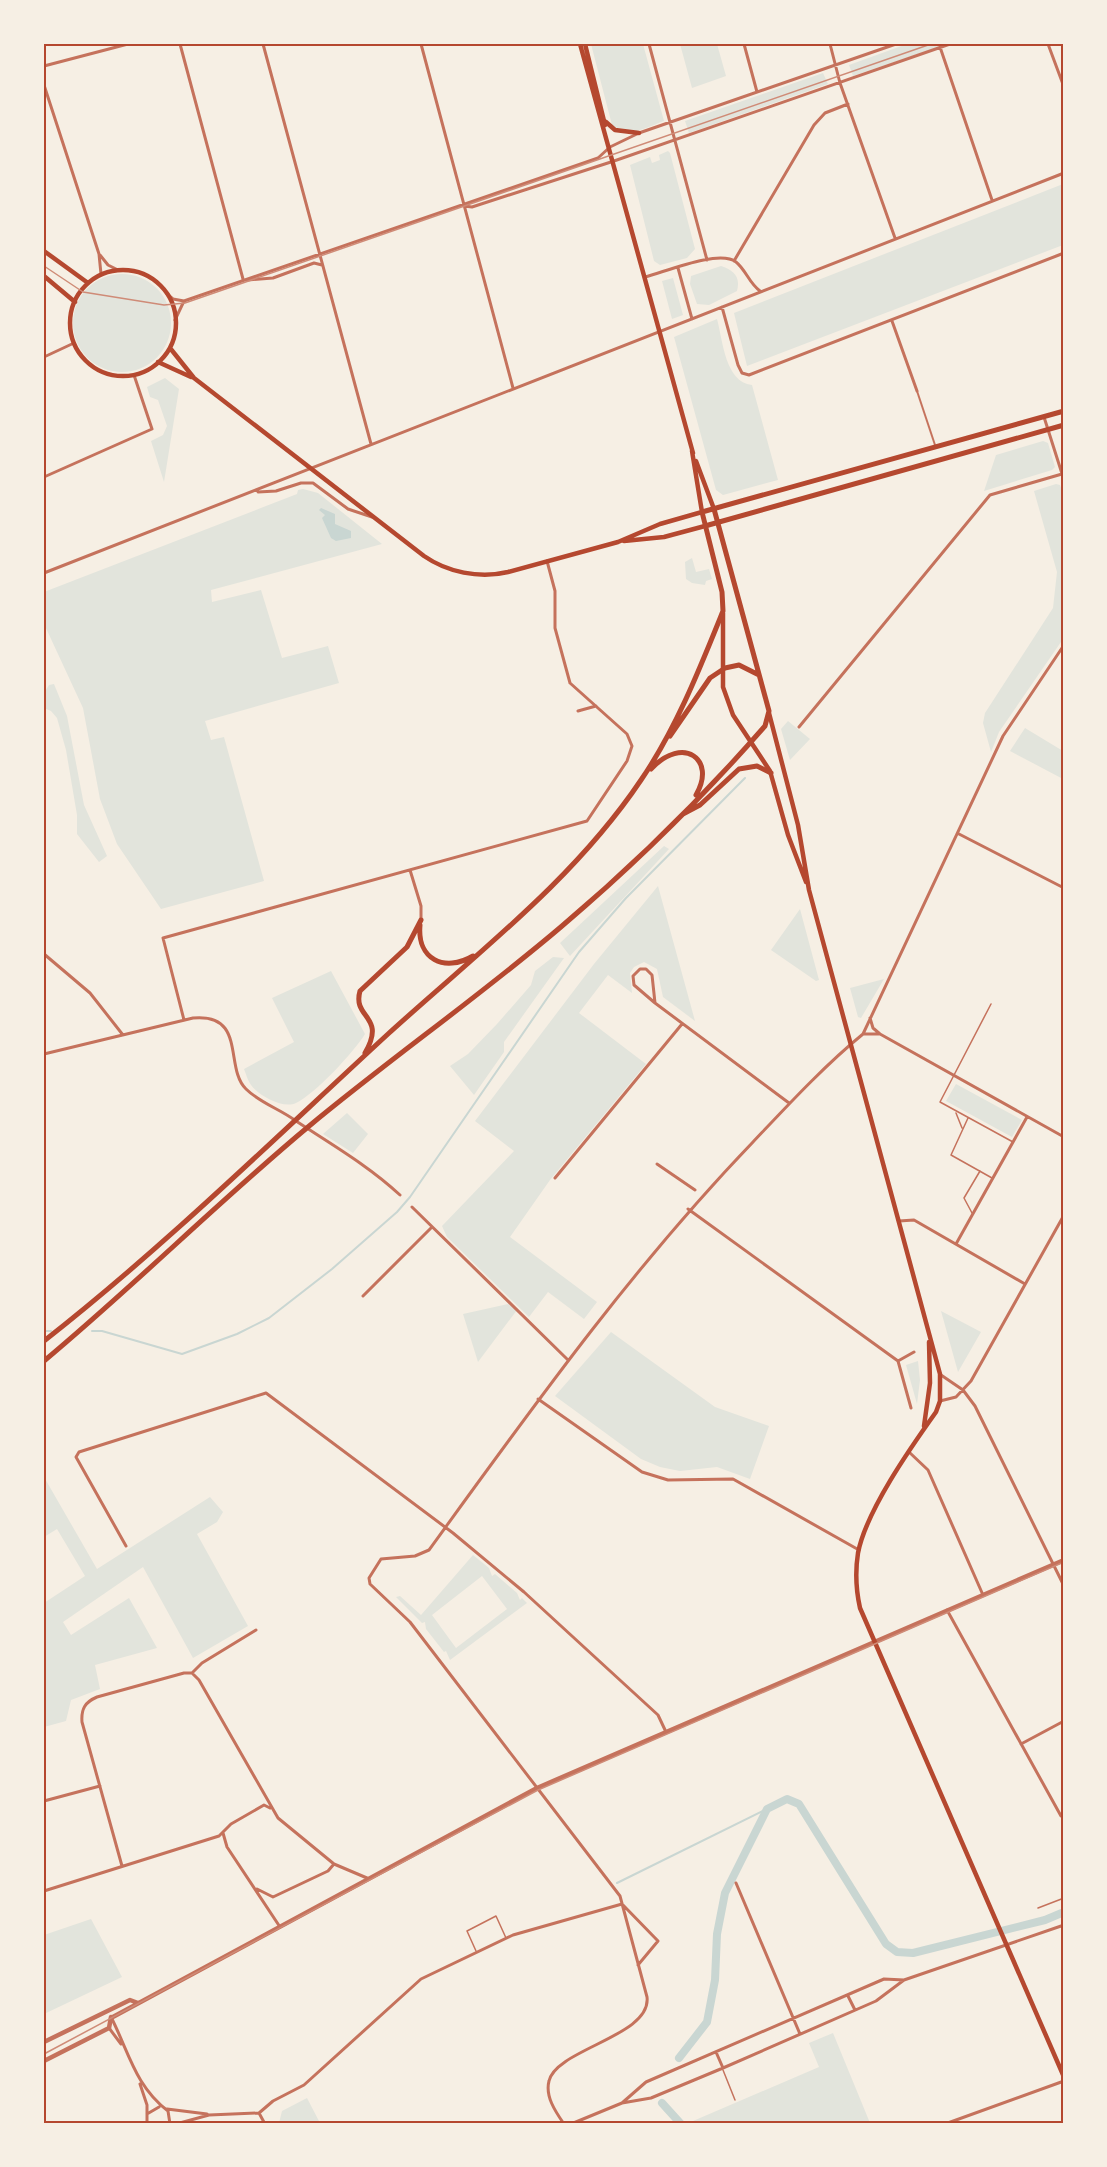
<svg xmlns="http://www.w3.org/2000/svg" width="1107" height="2167" viewBox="0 0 1107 2167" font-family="Signika,sans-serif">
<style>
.green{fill:#e2e4dc;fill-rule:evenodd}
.water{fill:#c9d6d2}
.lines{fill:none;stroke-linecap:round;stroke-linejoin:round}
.stream{stroke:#c9d6d2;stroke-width:2}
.canal{stroke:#c9d6d2;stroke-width:8}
.service{stroke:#c5725c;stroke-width:1.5}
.pedestrian{stroke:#c5725c;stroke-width:2}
.minor{stroke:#c5725c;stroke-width:3}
.tertiary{stroke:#c5725c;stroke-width:4.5}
.secondary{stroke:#b5482f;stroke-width:4.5}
.primary{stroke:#b5482f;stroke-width:5}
.tram{stroke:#cf8b77;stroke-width:1.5}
.neatline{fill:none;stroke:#b5482f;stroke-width:2}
</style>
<rect width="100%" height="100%" fill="#f6efe4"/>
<path class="green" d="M591,44H643L664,121C647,127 626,140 612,125Z
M680,44H717L726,76L692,88Z
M907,44H947L853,76L849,65Z
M823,73L828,84L689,133L685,121Z
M668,151L670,153L695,249L687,258L660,265L654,261L630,165L650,157L652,163L660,160L659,155Z
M1063,184V245L747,366L734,313Z
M721,266C733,270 741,276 737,291L709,305L697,304L690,284L691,276Z
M73 323a49 49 0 1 1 98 0a49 49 0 1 1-98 0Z
M673,278L683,315L672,319L662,281Z
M717,319C723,341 725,382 752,385L778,480L723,495L716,490L674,337Z
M165,378L179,389L164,482L151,441L163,435L167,426L158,400L150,397L147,387Z
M1043,441L1048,443L1055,467L1052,470L984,491L996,455Z
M1056,484L1060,485L1064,496L1063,639L999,732L991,752L983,723L985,713L1053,608L1057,572L1034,491Z
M303,489L318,493L382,544L211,590L212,602L261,590L282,658L328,646L339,683L205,721L211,740L224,737L264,881L161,909L117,844L100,799L83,708L45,626L44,592L297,494L298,490Z
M692,558L696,572L709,569L712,579L706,581L705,585L692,583L686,579L685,562Z
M54,684L67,716L84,805L107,856L99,862L77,834V815L66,750L57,718L51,711L44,708V693L49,685Z
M788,721L810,739L790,760L781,729Z
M1025,728L1063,751V779L1010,751Z
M664,846L669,849L570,956L560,943Z
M658,886L695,1021L663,997L657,969L644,962L634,967L630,973L632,993L608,975L579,1013L646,1064L550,1180L510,1237L597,1302L584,1319L548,1292L529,1317L447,1237L442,1226L514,1151L475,1121L594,964Z
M800,909L819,980L816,981L771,950Z
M553,957L564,958L504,1042V1052L474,1095L450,1066L468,1054L497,1024L531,985L535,971Z
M331,971L365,1034C354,1052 315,1094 296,1103C283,1109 259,1096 251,1085C248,1081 246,1074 244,1069L294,1042L272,998Z
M884,979L861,1018L858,1017L850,988Z
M956,1084L1022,1120L1012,1137L946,1101Z
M347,1113L368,1134L353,1153L323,1134Z
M508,1304L517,1310L478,1362L463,1314Z
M941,1311L981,1332L958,1372Z
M611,1332L715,1407L769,1426L750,1479L717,1467L680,1471L660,1467L641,1459L555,1396Z
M918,1361L920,1380L917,1404L906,1365Z
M44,1477L97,1569L210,1497L223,1512L217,1522L197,1534L248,1626L193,1658L143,1567L63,1622L71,1635L129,1598L157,1648L95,1665L100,1689L71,1700L66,1721L44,1727V1603L85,1576L57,1529L44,1537Z
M473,1555L489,1568L492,1576L495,1574L517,1593L520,1600L522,1598L527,1603L450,1660L446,1651L444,1652L426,1629L425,1622L422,1623L396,1597L400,1596L421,1615ZM482,1576L507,1609L456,1648L432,1615Z
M91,1919L122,1977L44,2014V1935Z
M833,2033L870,2123L693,2121L819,2067L809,2043Z
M307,2098L320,2123H279L282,2111Z"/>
<path class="water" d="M321,508L335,514V524L351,531V538L336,541L331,538L322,518L325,515L319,510Z"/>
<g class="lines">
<path class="stream" d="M44,1331H51
M92,1331H102L182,1354L237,1334L269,1318L332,1269L397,1212L410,1197L579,952L626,898L745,778
M617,1883L767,1809"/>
<path class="canal" d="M679,2058L707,2022L715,1980L717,1934L725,1893L767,1809L787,1799L799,1804L886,1944L897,1952L913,1953L1045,1920L1064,1912
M662,2103L681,2124"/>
<path class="service" d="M991,1004L940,1102L1013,1142
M956,1113L962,1128
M968,1118L951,1155L992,1178
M972,1213L964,1198L980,1171
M1038,1908L1064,1898
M476,1951L467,1931L496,1916L506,1938
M723,2070L735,2100"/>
<path class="pedestrian" d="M917,391L935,445"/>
<path class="minor" d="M180,44L243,279
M263,44L371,444
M421,44L513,388
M649,44L707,260
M744,44L757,92
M830,44L840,83L895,238
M1048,44L1064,87
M940,47L992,200
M44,66L128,44
M44,85L99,254L101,274
M464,206L472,207L614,161L950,44
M100,255L108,265L118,270
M734,261L814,125L825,113L848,104
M678,268L692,319
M645,277C665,272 719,249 736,262C746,270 749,283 760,291
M248,280L273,278L314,263L322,265
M167,294L173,299L184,301L598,158L610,147L639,133L896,44
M722,307L738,365L742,373L749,375L1064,253
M175,320L184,301
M892,321L917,391
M44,357L74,343
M1044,417L1064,480
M44,477L152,429L134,375
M258,492L276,491L301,483H313L348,509L372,517
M44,573L1064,173
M578,711L596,706
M799,727L990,495L1062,474
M959,834L1064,888
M410,870L421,906V920
M44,954L90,993L123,1035
M640,969H646L652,975L655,1003L634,985L633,976Z
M655,1003L789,1103
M870,1018L873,1028L880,1034L1064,1137
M184,1020L163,938L587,821L627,761L632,746L627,734L570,683L555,628V591L547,561
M863,1034L1003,736L1064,645
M863,1034H879
M44,1054L193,1018C247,1013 224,1068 246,1089C260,1103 280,1109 296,1121C331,1144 369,1166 400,1195
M657,1164L695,1190
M555,1178L682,1024
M412,1207L567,1359
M688,1209L898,1361
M899,1221L914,1220L1025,1284
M956,1244L1027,1117
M363,1296L432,1227
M898,1361L911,1408
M898,1361L914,1352
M941,1375L963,1390L975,1406L1064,1586
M538,1399L642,1472L668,1480L733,1479L859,1550
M940,1401L956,1397L971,1381L1064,1215
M909,1452L928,1470L983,1595
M126,1546L76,1457L79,1452L266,1393L453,1533L524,1592L658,1715L666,1732
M947,1610L1061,1816L1064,1815
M192,1673L199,1680L278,1818L334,1864L367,1878
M192,1673L202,1663L256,1630
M1021,1744L1064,1721
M44,1801L100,1786
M223,1833L227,1847L280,1927
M122,1866L82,1722C81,1709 85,1702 97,1697L184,1673H192
M736,1883L800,2034
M257,1889L273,1897L328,1871L334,1864
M44,1891L219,1836L231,1824L264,1805L270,1808
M623,1905L658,1941L638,1965
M848,1996L855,2010
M112,2019C129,2053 136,2087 168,2111L170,2124
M109,2028L121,2044
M716,2052L723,2068
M140,2084L147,2105V2124
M622,2103L646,2082L884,1979L904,1980L1064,1925
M167,2109L207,2114
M259,2113L265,2124
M147,2114L159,2107
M176,2124L209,2115L259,2113L273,2101L304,2085L421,1979L513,1935L622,1904
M564,2124C555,2111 545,2096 549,2081C556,2049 652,2036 647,1997L620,1896L410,1622L370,1584L369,1578L381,1559L415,1556L429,1550C532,1408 631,1269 753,1142C788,1105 824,1066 863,1034
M571,2124L622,2103L651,2098L723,2068L876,2001L904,1980
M945,2124L1064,2081"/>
<path class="tertiary" d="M111,2018L537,1788L1064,1560
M44,2042L130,2000L138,2003
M44,2061L109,2028L111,2017"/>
<path class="secondary" d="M580,44L693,453
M585,44L605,125
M606,122L615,130L639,133
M44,251L88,283
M70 323a53 53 0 1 1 106 0a53 53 0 1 1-106 0Z
M44,276L75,302
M170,348L194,378L424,556C447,572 479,579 508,572L618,542L660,524L702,512L692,451
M158,362L191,377
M696,461L714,509
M624,541L664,537L705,526
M723,613V687L733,715L770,771L788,835L806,882
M769,713L798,825L809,890L940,1374V1401L936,1412C911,1447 866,1511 858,1553C855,1572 856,1590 860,1608L1064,2077
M924,1426L930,1383L929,1342"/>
<path class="primary" d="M705,526L1064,425
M670,736L710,678L725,668L739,665L759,675
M651,769C683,735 717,759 696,795
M683,814L700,805L739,769L757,766L771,773
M420,925C417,959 444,973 473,956
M365,1053C387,1015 352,1019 360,991L407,947L421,920
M44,1341C164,1247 275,1138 388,1034C476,954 574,880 641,780C676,729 700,668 723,611L722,592L702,512L1064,411
M44,1361C134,1286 218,1202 308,1127C391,1058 480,996 562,926C634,865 703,797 765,726L769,711L714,509"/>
<path class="tram" d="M44,266L83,292L164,305L185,303L931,44
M44,2054L538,1790L1064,1562"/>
</g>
<rect width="1107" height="2167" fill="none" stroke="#f6efe4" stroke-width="90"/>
<rect x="45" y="45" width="1017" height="2077" class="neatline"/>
</svg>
